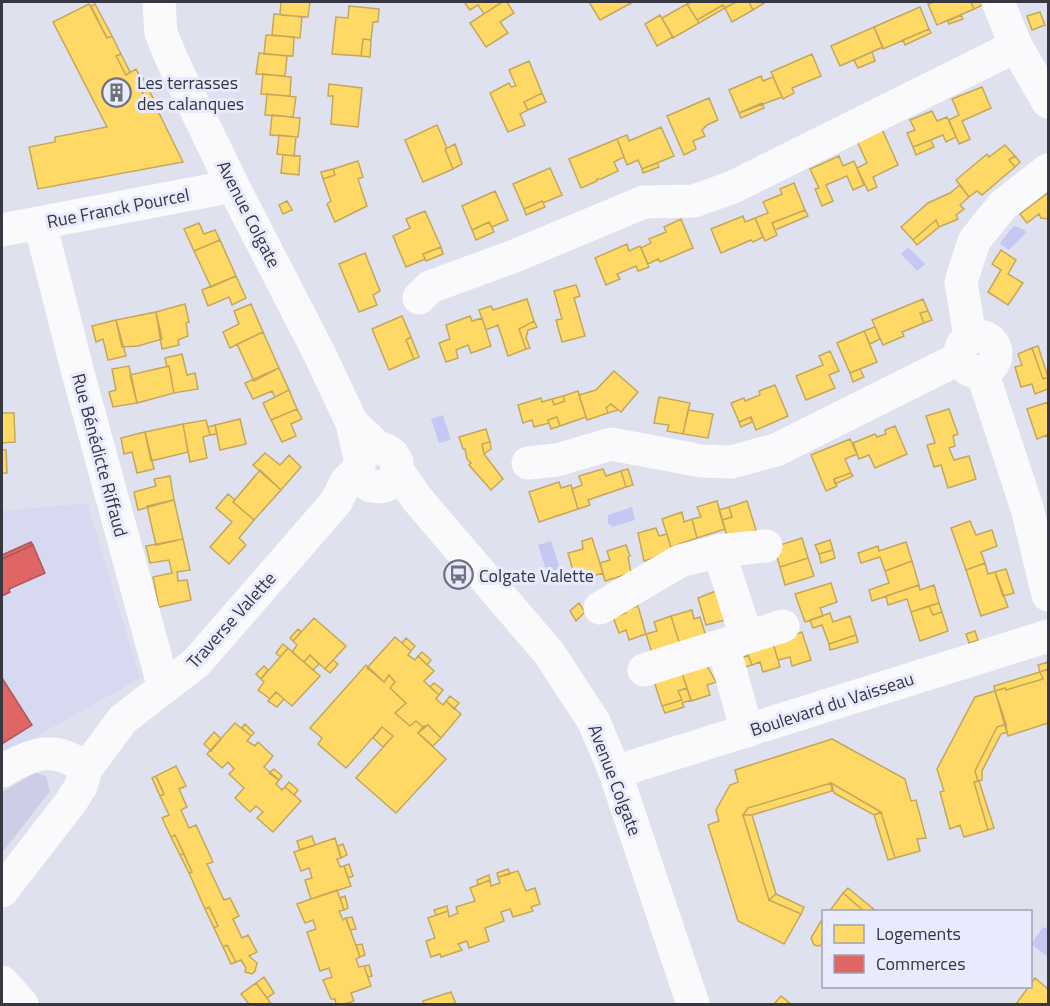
<svg xmlns="http://www.w3.org/2000/svg" width="1050" height="1006" viewBox="0 0 1050 1006" font-family="'Titillium Web',sans-serif">
<style>
.built{fill:#d7d9f0}
.green{fill:#cccee6}
.water{fill:#c5c8f2}
.homes{fill:#ffd966;stroke:#c3a85b;stroke-width:1.5}
.shops{fill:#e06666;stroke:#ad585b;stroke-width:1.5}
.lines{fill:none;stroke-linecap:round;stroke-linejoin:round}
.minor{stroke:#fafafc;stroke-width:33}
.labels{text-anchor:middle;dominant-baseline:central;stroke-width:6;stroke-linejoin:round;paint-order:stroke}
.poi-label{font-size:18px;fill:#363740;stroke:#e8eafd;text-anchor:start}
.street-label{font-size:18px;fill:#363740;stroke:#e8eafd}
</style>
<rect width="100%" height="100%" fill="#e0e1ee"/>
<path class="built" d="M87,503L140,678L2,756V511Z"/>
<path class="green" d="M35,773L46,776L50,791L2,853V792Z"/>
<path class="water" d="M1014,226L1025,230L1026,233L1009,250L1000,244L1001,241Z
M908,247L925,264L917,271L901,254Z
M443,415L451,440L439,443L431,419Z
M632,507L635,520L612,527L611,525L608,524V515Z
M551,541L560,568L547,573L538,545Z
M1043,927L1048,929V957L1031,944Z"/>
<path class="homes" d="M281,2H310L308,17L280,15Z
M464,2H502L484,14L478,5L470,10Z
M502,2H507L514,13L500,22L508,33L486,47L470,23Z
M589,2H633L600,20Z
M691,2H736L725,8L723,5L697,20L687,4Z
M736,2H749L753,10L732,22L725,8Z
M749,2H763L764,3L753,10Z
M934,2H971L974,9L937,25L928,4Z
M971,2H981L983,5L974,9Z
M89,4L107,38L112,36L121,54L116,56L126,75L136,69L141,79L137,81L149,106L154,103L183,162L38,189L29,147L55,142V137L107,127L53,22Z
M95,4L112,36L107,38L91,6Z
M687,4L699,23L673,38L662,18Z
M723,5L725,8L699,23L697,20Z
M349,6L379,9L378,22H373L371,40L363,39L361,56L332,54L336,17L348,18Z
M920,7L929,29L883,49L874,27Z
M1040,12L1045,25L1032,30L1027,16Z
M274,14L302,17L300,38L272,35Z
M660,15L673,37L657,46L645,24Z
M961,15L963,19L949,24L948,21Z
M874,27L883,47L840,66L831,46Z
M929,29L931,33L905,45L903,40Z
M266,35L294,37L293,56L264,54Z
M363,39L371,40L370,57L361,56Z
M872,52L875,61L858,68L854,60Z
M259,53L287,56L285,76L256,74Z
M121,54L130,72L126,75L116,56Z
M812,54L821,76L792,88L794,93L783,99L771,72Z
M529,61L542,93L524,102L528,110L520,114L525,125L508,132L490,93L509,83L511,87L516,86L509,70Z
M263,74L291,77L290,96L261,94Z
M761,76L763,81L773,77L782,97L739,113L729,90Z
M143,78L155,102L149,106L137,81Z
M329,84L362,88L358,127L331,124L333,96H328Z
M982,87L991,108L962,121L970,139L959,144L949,120L959,115L952,99Z
M542,93L546,102L528,110L524,102Z
M267,94L296,97L293,117L265,115Z
M709,98L718,120L707,125L702,130L705,136L693,141L696,149L684,155L667,116Z
M762,103L764,108L741,118L739,113Z
M932,111L937,121L947,117L956,137L946,142L943,135L913,147L907,133L915,130L910,120Z
M272,115L300,118L298,137L270,135Z
M437,125L447,148L445,149L453,169L423,182L405,140Z
M661,127L674,156L642,169L638,160L627,165L617,139L627,135L629,141Z
M882,129L898,165L873,177L877,187L868,191L857,168L867,163L857,141Z
M279,135L296,137L294,156L277,154Z
M617,139L624,157L614,162L618,171L601,179H597V181L581,188L569,159Z
M931,140L934,147L916,155L913,147Z
M455,144L462,164L453,169L445,149Z
M1005,145L1015,156L1009,160L1015,167L982,195L977,191L969,197L956,180L987,154L989,157Z
M283,155L300,156L299,175L281,173Z
M839,156L843,166L854,161L864,185L853,190L847,176L826,185L833,201L822,206L815,189L819,188L810,169Z
M1015,156L1020,162L1015,167L1009,160Z
M358,161L363,177L358,179L367,206L335,222L327,204L331,201L323,179L335,175L333,169Z
M657,163L659,167L643,173L642,169Z
M550,168L562,195L543,203L542,201L524,209L513,184Z
M333,169L335,175L323,179L321,172Z
M794,183L805,210L772,223L777,235L765,241L755,218L768,213L763,202L782,194L780,189Z
M960,185L969,197L960,205L964,209L956,215L958,219L939,227L936,220L913,240L901,227L928,203L950,193Z
M495,191L508,220L492,227L489,222L472,230L462,206Z
M1048,193V219L1041,218L1039,214L1027,223L1020,214Z
M287,201L292,210L283,214L279,205Z
M542,201L545,207L526,215L524,209Z
M805,210L808,216L775,230L772,223Z
M425,211L441,247L423,254L425,259L406,267L393,236L410,228L406,219Z
M743,216L745,222L755,218L763,237L753,242L751,240L721,253L711,229Z
M681,219L693,248L660,262L658,259L648,264L641,248L651,243L649,239L666,232L664,227Z
M936,220L939,227L917,245L913,240Z
M489,222L494,232L476,240L472,230Z
M199,223L204,234L215,230L220,240L194,251L184,229Z
M220,240L236,276L211,287L194,251Z
M627,244L629,251L640,246L649,267L638,271L636,266L617,274L620,279L606,285L595,258Z
M441,247L443,254L426,261L423,254Z
M1001,250L1016,260L1008,274L1023,283L1008,305L988,292L1001,270L992,264Z
M365,253L380,291L373,295L377,305L359,312L339,264Z
M236,276L246,298L232,305L229,297L208,306L202,290Z
M576,285L580,296L574,298L585,336L562,342L556,320L562,319L554,291Z
M527,299L534,321L519,329L526,349L508,356L498,325L486,330L479,310L491,306L493,310Z
M923,299L928,311L920,313L924,323L902,332L904,336L883,345L872,320Z
M185,304L189,322L186,323L188,336L178,340L179,345L162,349L156,312Z
M251,304L263,332L230,348L223,332L239,324L234,311Z
M928,311L932,320L924,323L920,313Z
M156,312L162,339L138,346L122,347L116,320Z
M402,316L411,337L406,340L414,359L389,370L372,329Z
M470,316L472,321L482,318L491,346L471,353L468,345L456,350L458,358L446,362L439,343L450,339L446,325Z
M116,320L126,356L108,360L103,339L96,342L92,326Z
M534,321L537,327L528,330L526,338L530,348L526,349L519,329Z
M875,327L880,339L870,344L864,331Z
M864,331L877,362L850,373L837,343Z
M263,332L279,368L254,381L237,344Z
M411,337L419,357L414,359L406,340Z
M1038,346L1048,377L1043,379L1032,348Z
M1032,348L1043,379L1048,377V389L1035,394L1032,384L1021,387L1015,367L1022,365L1018,354Z
M830,351L839,371L829,375L835,388L806,400L796,376L823,365L819,356Z
M182,354L187,375L195,373L198,389L174,393L169,366L167,367L165,358Z
M129,366L137,403L113,407L109,392L116,390L112,369Z
M169,366L174,393L137,403L130,375Z
M279,368L289,390L275,397L272,391L253,399L245,383Z
M860,369L864,377L853,382L850,373Z
M614,371L638,392L621,412L611,404L606,408L608,413L587,420L579,395L596,390Z
M775,385L788,416L756,430L751,417L739,422L731,403L744,398L745,401L760,395L759,391Z
M289,390L297,409L271,420L263,403Z
M578,391L586,417L560,426L557,417L548,420L549,423L534,427L532,420L523,423L518,405L541,398L542,402L552,399L554,405L565,401L563,396Z
M563,396L565,401L554,405L552,399Z
M659,397L690,403L683,434L667,431L669,425L654,423Z
M1048,402V440L1047,435L1037,439L1027,409Z
M611,404L618,410L608,413L606,408Z
M297,409L302,419L291,424L296,436L282,442L271,420Z
M949,409L958,434L953,436L955,446L949,448L954,460L969,456L976,479L948,488L941,465L934,467L927,445L935,443L926,416Z
M688,410L713,414L708,438L683,434Z
M2,413H14L15,442L2,443Z
M557,417L560,426L551,429L548,420Z
M751,417L752,422L741,427L739,422Z
M240,419L246,444L220,450L215,425Z
M206,420L210,435L203,437L207,458L190,462L183,424Z
M183,424L188,452L151,461L145,432Z
M215,425L217,434L210,435L208,427Z
M895,426L907,454L875,468L869,455L859,459L853,443L875,434L877,437L886,434L885,430Z
M486,429L490,442L482,444L484,454L503,479L491,490L469,465L471,463L467,459L465,449H463L459,437Z
M145,432L154,469L137,473L132,452L124,454L121,438Z
M850,439L857,454L845,459L851,473L834,479L837,486L826,491L811,455Z
M490,442L491,449L484,454L482,444Z
M2,450H6L7,473H2Z
M265,453L280,465L289,455L301,467L281,490L253,465Z
M603,469L606,476L621,471L626,487L588,500L590,505L578,509L572,489L582,485L579,476Z
M628,469L633,485L626,487L621,471Z
M260,470L281,490L254,520L233,502Z
M851,473L853,476L835,484L834,479Z
M170,476L174,500L138,510L134,492L156,486L154,479Z
M559,482L561,488L571,485L578,509L539,522L529,492Z
M228,494L235,500L233,502L254,520L239,538L246,545L229,564L210,547L232,522L216,508Z
M174,500L183,539L156,545L147,506Z
M717,501L725,529L697,538L692,519L701,517L697,507Z
M747,501L756,530L728,539L722,520L732,517L729,507Z
M729,507L732,517L722,520L719,510Z
M682,512L684,522L692,519L697,538L671,547L662,519Z
M970,521L976,535L992,530L997,546L981,552L985,563L966,570L951,528Z
M656,528L659,536L667,534L672,552L644,561L638,533Z
M592,538L603,573L576,581L568,553L583,549L582,541Z
M802,538L808,558L780,567L774,547Z
M183,539L190,570L177,572L178,581L187,580L191,600L159,607L153,577L172,573L169,560L150,563L146,546Z
M830,540L833,550L819,554L815,545Z
M906,542L912,561L885,571L880,557L861,563L858,553L878,546L879,551Z
M626,545L630,556L628,557L631,573L605,581L600,563L610,560L607,551Z
M833,550L835,558L821,563L819,554Z
M808,558L814,576L785,585L780,567Z
M912,561L919,585L872,601L869,590L889,583L885,571Z
M985,563L988,574L995,572L1008,607L981,616L966,570Z
M1006,569L1014,593L1003,596L995,572Z
M831,583L837,602L820,608L823,616L805,622L795,594Z
M919,585L920,590L934,585L939,603L911,612L907,599L888,605L886,596Z
M716,591L733,618L706,625L698,598Z
M579,603L585,612L576,621L570,611Z
M939,603L942,612L933,615L929,606Z
M638,606L646,634L629,640L626,630L619,633L613,617L626,613L625,610Z
M929,606L933,615L942,612L948,631L920,641L911,612Z
M692,610L694,619L700,617L706,636L680,645L671,616Z
M830,613L833,622L850,616L856,635L829,644L822,625L813,628L810,620Z
M671,616L680,645L652,653L646,634L657,631L654,622Z
M314,618L346,646L325,669L310,655L304,662L292,652L297,645L293,641Z
M298,629L301,632L293,641L290,638Z
M975,631L978,640L969,643L966,634Z
M802,632L811,660L792,666L790,657L778,660L773,643Z
M856,635L858,642L830,650L829,644Z
M395,637L411,651L408,655L415,660L418,656L434,671L424,681L439,695L436,699L443,705L446,701L461,714L441,738L428,725L423,727L416,721L410,726L395,713L406,703L390,688L395,682L389,675L384,682L367,668Z
M406,638L415,646L411,651L402,643Z
M772,640L780,667L763,672L760,662L752,665L746,649Z
M283,644L288,648L280,657L276,653Z
M288,648L320,676L292,706L276,692L270,699L258,690L264,682L261,679Z
M422,652L431,660L427,665L418,656Z
M310,655L319,664L313,670L304,662Z
M748,655L752,665L745,667L742,658Z
M333,660L338,664L330,673L325,669Z
M1048,662V669L1040,672L1038,665Z
M366,665L384,682L389,675L395,682L390,688L406,703L395,713L410,726L416,721L423,727L418,733L446,759L396,813L356,778L393,736L382,727L346,768L318,744L322,738L310,728Z
M264,666L268,670L261,679L256,674Z
M707,666L716,682L707,685L710,695L691,701L682,673Z
M1048,669V723L1008,736L995,691L1005,688L1006,690L1043,679L1040,672Z
M1040,672L1043,679L1006,690L1005,688L995,691L994,686Z
M682,673L687,688L678,691L682,700L662,706L653,678Z
M434,683L443,690L439,695L430,687Z
M687,688L691,700L682,703L684,707L665,713L662,706L682,700L678,691Z
M995,691L1006,724L997,727L975,771L978,781L974,782L988,830L964,837L960,825L950,829L940,792L944,791L937,769L975,697Z
M276,692L284,699L277,707L268,701Z
M450,696L459,703L454,709L446,701Z
M235,723L251,736L247,741L255,746L258,742L273,756L264,767L279,780L276,784L282,790L285,787L301,801L273,832L257,818L263,812L256,806L250,812L235,798L244,788L229,774L234,769L228,762L222,768L207,754Z
M245,724L254,733L251,736L242,728Z
M1006,724L1007,732L1001,734L982,771V780L978,781L975,771L997,727Z
M428,725L441,738L433,746L418,733Z
M382,727L393,736L383,747L373,738Z
M214,732L221,739L211,751L204,744Z
M832,739L905,779L911,801L916,800L926,838L917,839L920,851L895,858L881,812L831,783L748,808L743,815L769,900L801,914L784,944L738,921L708,825L719,821L716,810L730,785L738,782L735,770Z
M176,766L186,786L179,789L187,807L181,810L189,828L196,825L213,862L207,864L224,900L230,898L239,916L233,919L242,938L248,935L257,952L249,956L257,963L255,971L252,974L245,972L246,968L241,960L236,962L227,945L223,947L214,928L218,926L209,907L205,909L189,873L192,872L175,835L171,837L162,818L169,815L160,796L164,794L156,776Z
M274,769L282,776L279,780L269,773Z
M156,776L164,794L160,796L152,778Z
M979,781L994,828L988,830L974,782Z
M289,782L298,790L294,795L285,787Z
M831,783L881,812L874,815L834,793Z
M831,783L832,791L752,815H743L748,808Z
M881,812L895,858L888,860L874,815Z
M743,815H752L776,894L769,900Z
M175,835L184,854L180,855L171,837Z
M312,836L315,845L300,850L297,841Z
M335,838L341,858L337,859L340,867L344,866L351,886L311,899L305,880L312,878L309,868L301,871L294,852Z
M343,844L347,855L341,858L338,846Z
M184,854L192,872L189,873L180,855Z
M349,864L353,876L348,878L344,866Z
M508,869L510,874L498,877L497,873Z
M518,871L526,891L535,888L540,904L531,907L533,911L513,917L510,909L501,912L504,921L485,928L489,941L469,948L467,941L458,944L462,950L441,957L440,954L431,957L426,941L435,938L428,918L448,911L449,917L458,913L456,907L475,901L470,888L490,880L491,886L500,883L498,877Z
M489,875L490,880L478,885L477,880Z
M848,888L877,912H865L843,893Z
M337,890L344,910L339,911L343,920L346,918L360,957L356,959L359,967L364,966L371,986L351,993L354,1001L344,1004H336L335,999H331L323,980L332,977L329,968L320,971L307,932L316,929L313,920L305,923L297,904Z
M843,893L865,912H829Z
M776,894L804,907L801,914L769,900Z
M345,896L348,908L344,910L340,898Z
M447,906L448,911L436,915L434,910Z
M209,907L218,926L214,928L205,909Z
M352,917L356,929L350,930L346,918Z
M821,921L824,923V944L818,946L814,945L811,938Z
M362,944L365,955L360,957L356,945Z
M227,945L236,962L231,964L223,947Z
M369,965L372,976L368,977L364,966Z
M264,977L274,993L267,998L256,983Z
M1035,978L1048,989V1004H1016Z
M256,983L267,998L271,1004H249L241,994Z
M451,992L456,1004H424L423,1001Z
M781,996L791,1004H774Z"/>
<path class="shops" d="M31,542L33,545L2,559V555Z
M33,545L45,573L9,589L10,592L2,596V559Z
M2,678L32,725L2,744Z"/>
<g class="lines">
<path class="minor" d="M159,2L161,33L173,62L233,186L319,353L352,423L360,459L358,470L362,480L371,486L379,487L387,485L394,479L397,470
M998,2L1016,46L1048,102
M40,223L78,373L161,677L165,686
M2,230L233,186
M419,298L430,287L517,255L644,202L694,201L733,187L1016,46
M960 354a18 18 0 1 1 36 0a18 18 0 1 1-36 0Z
M970,337L961,282L974,241L1003,205L1048,170
M983,372L985,381L1027,508L1048,595
M352,423L378,448L386,450L393,455L397,462V470L418,500L549,653L594,722L615,772L693,1004
M528,463L557,460L611,444L702,461L731,462L776,450L960,358
M719,551L746,636
M600,608L680,561L719,551L766,546
M723,645L747,731
M644,670L783,626
M2,771C32,753 56,744 86,769
M615,772L1048,636
M2,891L71,802L81,786L86,769L123,719L196,663L336,502L346,482L358,470
M2,982L22,1004"/>
</g>
<defs>
<symbol id="building-ring" viewBox="-11 -11 22 22"><circle r="9.5" fill="#e8eafd" stroke="#72727d" stroke-width="1.5"/><path d="M-4-6H4V6H1V3H-1V6H-4ZM-2.5-4.3h1.7v1.8h-1.7ZM.8-4.3h1.7v1.8H.8ZM-2.5-1h1.7V.8h-1.7ZM.8-1h1.7V.8H.8Z" fill="#72727d"/></symbol>
<symbol id="bus-ring" viewBox="-11 -11 22 22"><circle r="9.5" fill="#e8eafd" stroke="#72727d" stroke-width="1.5"/><path d="M-5-6H5V4H4V6H2V4H-2V6H-4V4H-5ZM-3.5-4V0h7V-4ZM-3.5 1.2v1.5H-2V1.2ZM2 1.2v1.5H3.5V1.2Z" fill="#72727d"/></symbol>
</defs>
<g fill-rule="evenodd">
<use href="#building-ring" x="100" y="76" width="33" height="33"/>
<use href="#bus-ring" x="442" y="558" width="33" height="33"/>
</g>
<g class="labels">
<g class="poi-label">
<text x="137" y="82">Les terrasses<tspan x="137" dy="21">des calanques</tspan></text>
<text x="479" y="575">Colgate Valette</text>
</g>
<g class="street-label">
<text transform="translate(118 208) rotate(-11)">Rue Franck Pourcel</text>
<text transform="translate(249 214) rotate(63)">Avenue Colgate</text>
<text transform="translate(100 455) rotate(75)">Rue Bénédicte Riffaud</text>
<text transform="translate(231 620) rotate(-48)">Traverse Valette</text>
<text transform="translate(832 704) rotate(-18)">Boulevard du Vaisseau</text>
<text transform="translate(615 780) rotate(69)">Avenue Colgate</text>
</g>
</g>
<rect width="1050" height="1006" fill="none" stroke="#363740" stroke-width="6"/>
<rect x="822" y="910" width="210" height="78" fill="#e8eafd" stroke="#a1a2b1" stroke-width="1.5"/>
<rect x="834" y="925" width="30" height="18" fill="#ffd966" stroke="#a1a2b1" stroke-width="1.5"/>
<text x="876" y="940" font-size="18" fill="#363740">Logements</text>
<rect x="834" y="955" width="30" height="18" fill="#e06666" stroke="#a1a2b1" stroke-width="1.5"/>
<text x="876" y="970" font-size="18" fill="#363740">Commerces</text>
</svg>
